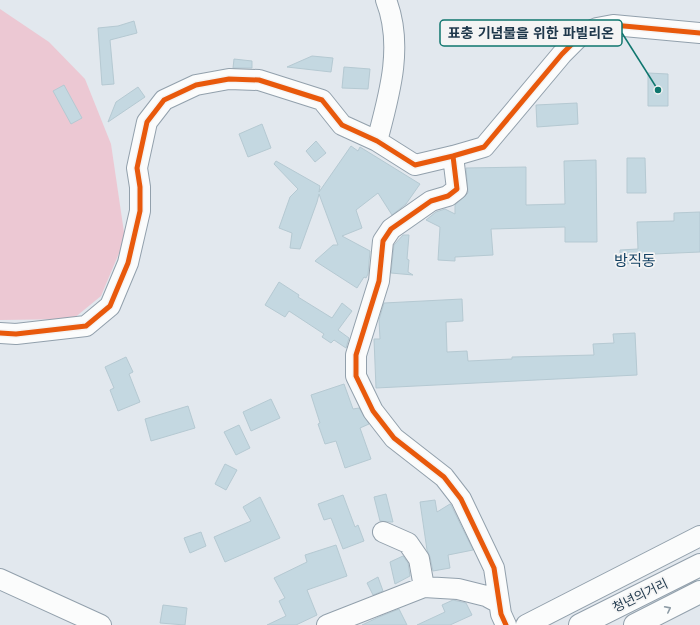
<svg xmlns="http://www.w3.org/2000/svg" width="700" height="625" viewBox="0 0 700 625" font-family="Quicksand,'Noto Sans KR',sans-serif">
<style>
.green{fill:#ecc8d3}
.building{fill:#c4d8e1;stroke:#b5c9d2}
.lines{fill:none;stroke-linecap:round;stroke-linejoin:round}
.minor-casing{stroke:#92a0ac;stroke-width:22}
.major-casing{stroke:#92a0ac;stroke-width:24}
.minor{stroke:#fbfcfc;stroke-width:20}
.major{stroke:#fbfcfc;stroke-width:22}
.cycleway-casing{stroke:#f4f4f4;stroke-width:8}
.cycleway{stroke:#e8590c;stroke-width:5}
.oneway{stroke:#8c9aa4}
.labels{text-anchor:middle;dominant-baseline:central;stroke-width:3.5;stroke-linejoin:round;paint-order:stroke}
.street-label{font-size:13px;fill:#1e374b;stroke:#f4f4f4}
.quarter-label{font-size:15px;fill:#134163;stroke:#f4f4f4}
.leader{fill:none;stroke:#0f766e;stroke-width:1.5}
.callout-dot{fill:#0f766e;stroke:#f4f4f4;stroke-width:1.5}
.callout{fill:#f4f4f4;stroke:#0f766e;stroke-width:1.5}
.callout-label{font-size:14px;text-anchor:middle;font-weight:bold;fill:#1e374b}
</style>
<rect width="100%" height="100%" fill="#e2e8ee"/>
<path class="green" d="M0,9L49,42L85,79L111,144L125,239L101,296L73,319L0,320Z"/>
<path class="building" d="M134,21L137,33L110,40L114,84L102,85L98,28L118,26Z
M312,56L333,58L331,72L287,67Z
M234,59L252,61V68H233Z
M344,67L370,69L368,89L342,88Z
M648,73L668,74V106H648Z
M64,85L82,118L71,124L53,91Z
M138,87L145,97L108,122L116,102Z
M577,103L578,124L537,127L536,105Z
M262,124L271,148L248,157L239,134Z
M316,141L326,153L315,162L306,151Z
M351,146L358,151L360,147L420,184L406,204L392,215L378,193L356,210L362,228L342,236L370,251L368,274L366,278L364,277L357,288L315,261L333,245H338L319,194L317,202L300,249L290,248L292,233L279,228L290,197L298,189L274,164L276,161L320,186L319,192Z
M627,158H645L646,193H627Z
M596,160L597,242H565V227L491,229L493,255L455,257V261L438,260L440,227L426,220L436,212L445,209L455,214V205L468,193L466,168L526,167V205L565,204L564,161Z
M700,212V252L654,254V263L620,264V250L638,249L637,222L674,221V213Z
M403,235H409L407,259L409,260L408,272L413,275L391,273L394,245Z
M279,282L299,295L298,297L332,318L342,303L352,311L338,330L349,338L346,348L334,340L331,343L322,337L324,334L289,311L285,317L265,305Z
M462,299L463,321L446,322L447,352L467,351L468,361L512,359V357L594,355L593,344L614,343L613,334L635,333L637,375L376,388L374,339H380L379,320L384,303Z
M126,357L133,372L129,374L140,402L118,411L110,390L114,388L105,367Z
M344,384L353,409L359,408L369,424L360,428L371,459L345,468L336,441L325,444L318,424L320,423L311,395Z
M271,399L280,418L251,431L243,412Z
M188,406L195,428L151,441L145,419Z
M239,425L250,448L236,455L224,432Z
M225,464L237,470L226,490L215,484Z
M386,494L393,522H390L380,521L374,497Z
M343,495L355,527L358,525L364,541L343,549L331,518L324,520L318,504Z
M260,497L280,538L225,562L214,537L251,521L243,507Z
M435,500L437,512L450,504L451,505L473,550L448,555L450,568L433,571L430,557L427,550L420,502Z
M201,532L206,546L190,553L184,538Z
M336,545L347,576L307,590L317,615L296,625H267L286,616L279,601L285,598L274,578L307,562L305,555Z
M403,556L408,563L410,576L395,584L390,562Z
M378,577L383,591L373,595L367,583Z
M453,600L466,603L472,615L450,625H417L445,612L442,605Z
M163,605L187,608L185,625L160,623Z
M399,609L407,625H362L379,617Z"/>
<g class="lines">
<defs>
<path id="minor" d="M377,141C389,96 404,46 386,0
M453,156L457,189L448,196L431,201L391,229L383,241L379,281L356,355V376L373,411L394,438L444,477L461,499L494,568L501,614L506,625
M0,333L16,334L86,326L110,306L128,263L140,211V187L137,168L147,122L164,100L196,85L229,79L259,80L322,100L342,125L377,141L415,165L453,156L484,147L562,54L581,35L597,28L613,25L700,33
M383,532L408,543L419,559L424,587
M0,579L101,625
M327,625L424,587L458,589L486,596L499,603
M526,625L700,536"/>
<path id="major" d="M580,625L700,565
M635,625L700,592"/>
</defs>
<use href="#minor" class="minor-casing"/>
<use href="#major" class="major-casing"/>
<use href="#minor" class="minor"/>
<use href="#major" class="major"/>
<defs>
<path id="cycleway" d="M453,156L457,189L448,196L431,201L391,229L383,241L379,281L356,355V376L373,411L394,438L444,477L461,499L494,568L501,614L506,625
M0,333L16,334L86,326L110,306L128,263L140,211V187L137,168L147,122L164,100L196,85L229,79L259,80L322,100L342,125L377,141L415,165L453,156L484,147L562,54L581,35L597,28L613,25L700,33"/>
</defs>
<use href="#cycleway" class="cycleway-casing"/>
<use href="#cycleway" class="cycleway"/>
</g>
<defs><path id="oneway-chevron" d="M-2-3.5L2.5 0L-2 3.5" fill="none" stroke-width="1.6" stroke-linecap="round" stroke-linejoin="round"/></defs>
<use class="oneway" href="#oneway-chevron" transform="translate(668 609) rotate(-27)"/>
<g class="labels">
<g class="street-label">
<text transform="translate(640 595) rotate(-26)">청년의거리</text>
</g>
<g class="quarter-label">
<text x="635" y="260">방직동</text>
</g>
</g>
<path class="leader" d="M658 90L622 33"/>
<circle class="callout-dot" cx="658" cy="90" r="4"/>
<rect class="callout" x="440" y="20" width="182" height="26" rx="4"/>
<g class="callout-label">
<text x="531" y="38">표충 기념물을 위한 파빌리온</text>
</g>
</svg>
